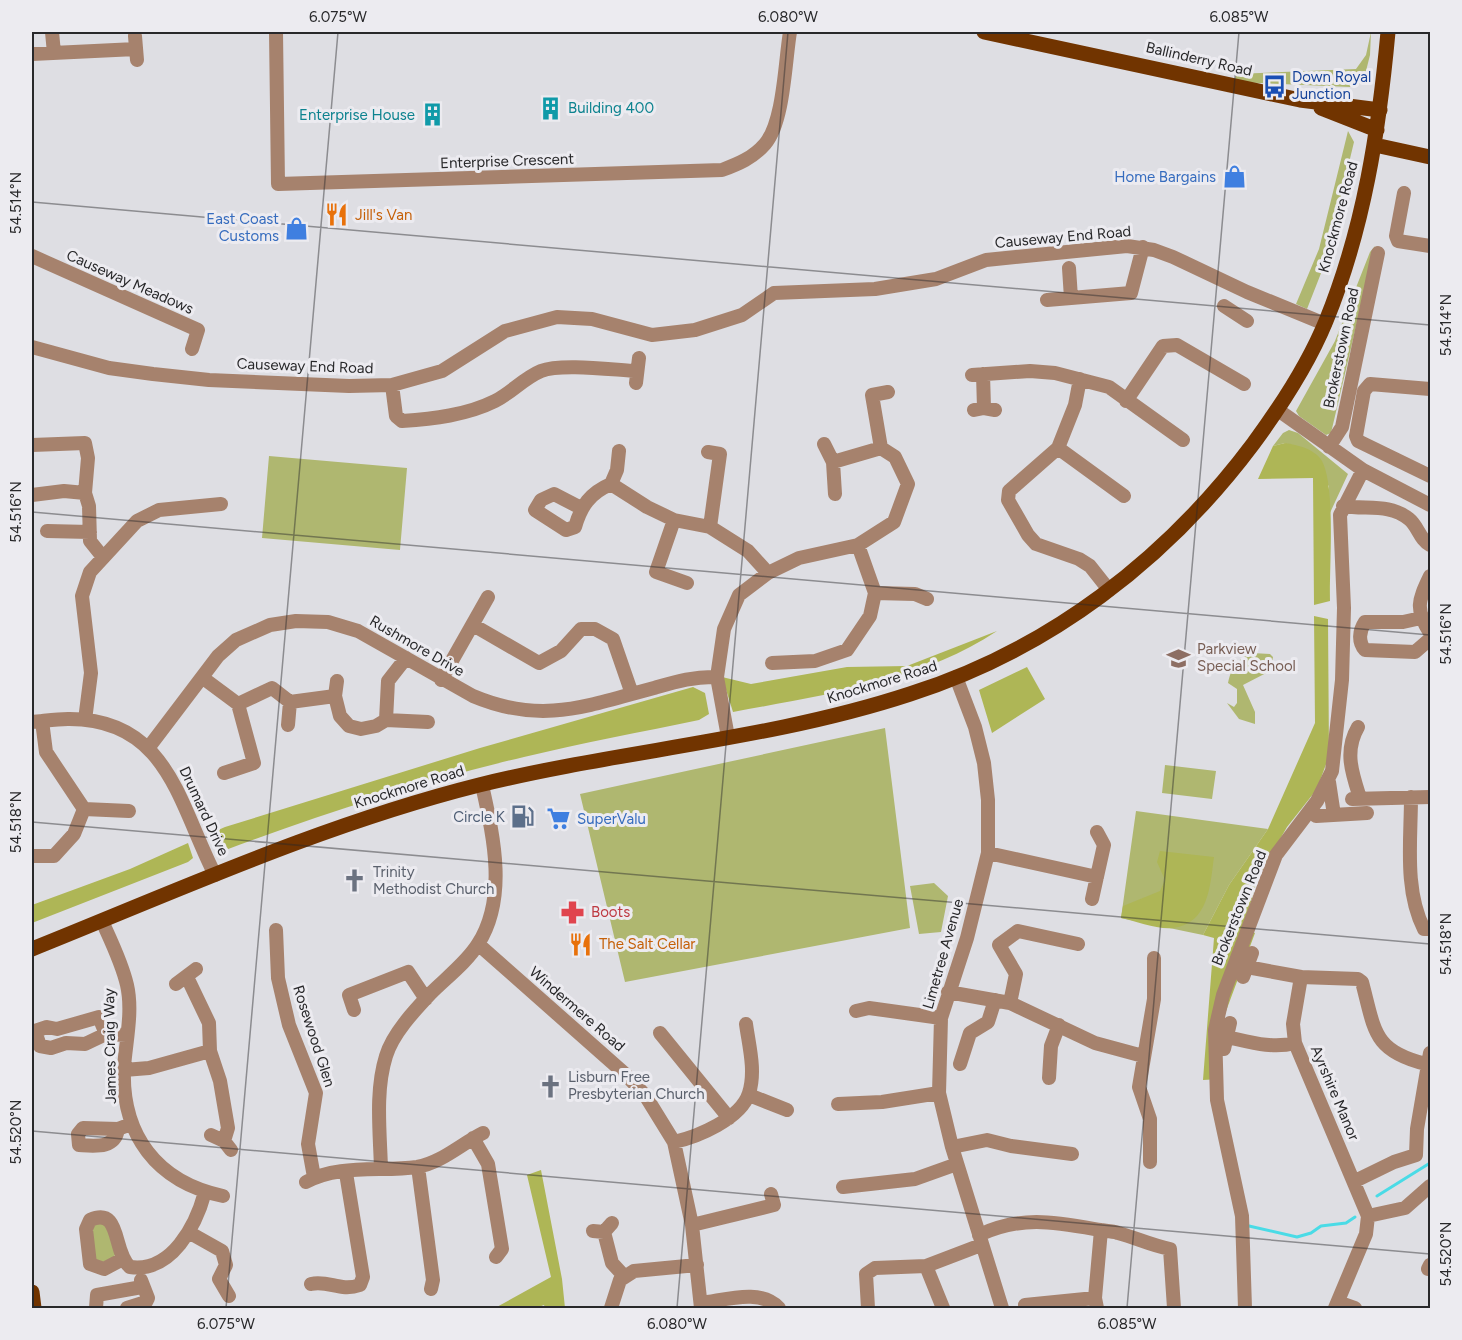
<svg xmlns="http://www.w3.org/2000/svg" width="1462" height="1340" viewBox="0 0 1462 1340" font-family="Figtree,sans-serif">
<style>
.green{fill:#afb770}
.forest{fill:#aeb656}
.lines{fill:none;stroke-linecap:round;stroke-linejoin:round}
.stream{stroke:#4adbe6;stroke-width:3}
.minor{stroke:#a6826d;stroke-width:14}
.major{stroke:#713400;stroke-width:15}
.ticks{fill:none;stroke:#28282a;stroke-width:1.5;stroke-opacity:0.45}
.labels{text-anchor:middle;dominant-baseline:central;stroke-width:6;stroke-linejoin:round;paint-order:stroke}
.street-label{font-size:15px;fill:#28282a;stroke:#ecebf0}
.transit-label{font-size:15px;fill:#164399;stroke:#ecebf0;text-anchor:start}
.culture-label{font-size:15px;fill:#0d838f;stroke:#ecebf0;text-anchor:start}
.shop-label{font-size:15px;fill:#366cbe;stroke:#ecebf0;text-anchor:end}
.food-label{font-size:15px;fill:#c56008;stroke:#ecebf0;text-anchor:start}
.education-label{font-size:15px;fill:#785e54;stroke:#ecebf0;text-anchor:start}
.service-label{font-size:15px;fill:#4e5e75;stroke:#ecebf0;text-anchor:end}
.worship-label{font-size:15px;fill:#5b616d;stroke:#ecebf0;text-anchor:start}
.health-label{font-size:15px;fill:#be3a42;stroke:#ecebf0;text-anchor:start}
.neatline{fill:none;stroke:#28282a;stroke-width:2}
.ticks-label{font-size:15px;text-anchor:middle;fill:#28282a}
</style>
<rect width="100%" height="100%" fill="#dedee3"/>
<path class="green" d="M1371,32L1370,55L1363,83L1350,87L1235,82L1236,74L1356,69L1366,55Z
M1348,131L1354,142L1325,263L1307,309L1296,304L1319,249Z
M1375,246L1331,433L1326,435L1299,416L1296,411L1335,341L1370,252Z
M1289,430L1298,433L1348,474L1329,515V486L1285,443L1273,446L1283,433Z
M269,456L407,468L400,550L262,538Z
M1252,653L1270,654L1273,657L1270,671L1243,685L1255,712V724L1239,719L1227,703L1234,707L1237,703V689L1228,683C1232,666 1236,660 1252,653Z
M885,728L910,928L625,982L580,794Z
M1165,765L1216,771L1212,799L1162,793Z
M1136,811L1268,829L1229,885L1203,935L1121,918Z
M934,883L948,896L941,932L919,934L910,886Z
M105,1222L116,1253L110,1264L93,1261V1223Z"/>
<path class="forest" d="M1285,443C1298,445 1315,449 1322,461C1336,487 1329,568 1330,601L1314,605L1313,478L1258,479L1273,446Z
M1314,616L1328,619L1329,756L1317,789L1287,827L1257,879L1244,928L1255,933L1219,1030L1221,1079L1203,1080L1214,938L1203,935L1229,885L1268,829L1315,723Z
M997,631C920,682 823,695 733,712L722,677L751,684L847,667L907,666Z
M1027,667L1045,699L992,733L979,690Z
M693,687L705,693L709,714L699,720C641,732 582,743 524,757C422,781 322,814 223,851L218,850L207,835L225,827L480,748Z
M188,843L193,858L188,862L32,923V905L130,869Z
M1160,851L1214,857C1210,886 1209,923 1173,928C1158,930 1136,921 1121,918L1123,906L1160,891L1165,880L1157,862Z
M541,1170L562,1279L565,1308H545L544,1305L536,1308H495L551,1277L527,1175Z"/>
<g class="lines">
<path class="stream" d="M1377,1196L1430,1163
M1249,1226L1297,1237L1311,1233L1321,1226L1346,1223L1355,1217"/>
<path class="minor" d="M52,32L54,53
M276,32L278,184L722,170C738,164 753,158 765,144C784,122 785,61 790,32
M135,36L137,60
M32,54L136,49
M1404,193L1396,236L1398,241L1430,246
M32,256L198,330L192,349
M1069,268L1071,298
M1047,300L1131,293L1143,247
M1224,306L1247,321
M32,347L109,368L153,374L209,380L349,386L392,385L442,371L505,331L557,317L592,319L652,335L695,330L742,315L774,293L875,289L936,279L986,260L1127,246L1154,250L1173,257L1247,292L1325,324
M983,374L984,408
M972,375L1030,371L1055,373L1109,387L1183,440
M1080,379L1075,405L1058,448L1009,491L1008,500L1028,535L1036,544L1079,559L1090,566L1109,590
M636,383L639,358
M392,385L396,416L402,421C433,419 467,415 495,401C511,393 524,378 541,371C561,363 614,370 637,371
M1430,389L1370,384L1364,391L1356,436L1358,441L1430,476
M1126,401L1163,346L1177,345L1244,384
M974,410L984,408L995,410
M1278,410L1363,470L1430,505
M824,444L833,462L835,494
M32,445L85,443L88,458L85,493L89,506L90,541L102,556
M1329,447L1342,427L1378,253
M1058,448L1124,496
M619,451L617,470L611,484L647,507L674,520L710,527L748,551L768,573
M708,452L720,454L710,527
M833,462L881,448
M32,495L64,491L85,493
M1343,506C1367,510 1389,503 1409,519C1418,526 1420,540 1430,545
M581,508L554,494L541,500L535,510L566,530L575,527C581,506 590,493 611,484
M674,520L656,572L687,583
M47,531L90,532
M1430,576C1418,601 1415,609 1430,633
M875,593L915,594L927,599
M1421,618L1403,622H1365C1359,631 1358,642 1365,650L1415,652L1430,639
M473,625L539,663L561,651L581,629H595L613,639L632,694
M772,663L815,661L847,650L870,616L875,593L858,545
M956,677L975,727L984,763L988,800V853L967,938L941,1018L939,1093L952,1147L1002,1308
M203,678L238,704L254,763L224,773
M441,680L488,597
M337,681L335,696L340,716L349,726L361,729L376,726L386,720L428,722
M238,704L272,688L290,702L335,696
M85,720L91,673L82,596L90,572L137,521L159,510L221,504
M386,720L388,681L406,658
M32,722C44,721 56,719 68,719C168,718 179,805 215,875
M288,725L290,702
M1358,727C1344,751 1352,773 1360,798
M728,737L717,677L724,629L739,595L768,573L799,558L858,545L894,522L908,484L895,457L881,448L872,395L888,392
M149,747L218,656L236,640L270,625L296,621L328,622L358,631L473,696C542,725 586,706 654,688C675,682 695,676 717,677
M1329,782L1334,815
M1411,797C1411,840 1404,890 1424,929H1430
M1352,799L1430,797
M84,809L129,811
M1316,816L1367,813
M988,853L1097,877
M32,856H54L74,834L84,809L46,752L42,721
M1092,899L1104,845L1097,832
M102,921C111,941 122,963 127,985C133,1011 126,1041 124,1067C121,1135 157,1182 223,1196
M276,930L278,978L289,1025L316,1093L308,1144L314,1177
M478,944L624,1073L645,1095L674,1142L692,1225L701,1308
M1247,967L1301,977
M187,977L209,1023L210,1051L220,1081L228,1128L224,1141
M1243,977L1252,953
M176,984L196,969
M948,992L1010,1003L1095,1043L1143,1056
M1010,1003L1016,974L999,945L1018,931L1078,944
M354,1010L349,995L408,972L426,999
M856,1011L869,1008L941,1018
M660,1033L729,1118
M106,1034L99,1017L57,1029L47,1027L35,1031L40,1046L51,1048L66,1043L85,1044L106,1034L126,1035
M1227,1037C1250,1042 1272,1049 1295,1043
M1224,1049L1230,1023
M960,1064L970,1033L988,1022L995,1000
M124,1070L149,1068L210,1051
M1049,1078L1051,1046L1059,1025
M749,1095L787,1110
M838,1104L882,1102L939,1093
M118,1129C115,1149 95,1146 79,1145L78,1134L83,1128L118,1129L131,1124
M211,1135L224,1141L231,1150
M473,1138L488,1164L502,1249L496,1257
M674,1142C697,1137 741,1119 749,1093C756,1071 749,1046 746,1024
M952,1147L987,1140L1011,1146L1072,1154
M1150,1162V1119L1139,1087L1154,999V958
M418,1167L433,1280L431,1289
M381,1169C380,1132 375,1091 386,1056C393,1033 415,1010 431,993C446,978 467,962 478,944C508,897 493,835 482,785
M1355,1181L1394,1162L1416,1155L1417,1129L1430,1053
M306,1182C338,1164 381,1172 417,1167C441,1163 461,1144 483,1133
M843,1187L915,1179L957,1164
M1368,1216L1405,1208L1430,1186
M692,1225L774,1205L771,1194
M593,1231L604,1232L612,1223
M604,1232L612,1263L624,1276
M190,1233L222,1251L226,1265L219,1279L229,1296
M979,1235C1022,1215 1055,1222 1100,1230C1106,1231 1112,1231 1118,1233C1137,1238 1150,1245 1170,1249L1174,1308
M121,1260L104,1269L90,1264L86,1229L90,1220C122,1206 112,1252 130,1267C172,1273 196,1225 205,1192
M926,1266L943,1308
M1428,1269L1430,1265
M311,1284C329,1280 340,1292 360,1285L363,1277L346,1173
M1338,1302L1355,1308
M701,1303C726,1300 760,1288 779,1308
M1025,1305L1095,1298
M96,1308L97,1295L142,1287
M127,1308L146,1302L148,1298L141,1280
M611,1308L620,1280L634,1271L697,1265
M868,1308L866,1274L875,1268L926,1266L981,1245
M1097,1308L1095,1298L1101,1230
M1245,1308L1242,1216L1217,1100L1215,1030L1223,995L1276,855L1317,801L1332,771L1342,680L1344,608L1340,515L1363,470
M1335,1308L1366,1234L1368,1216L1295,1043L1293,1024L1301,977L1358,979L1362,982C1375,1031 1373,1051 1426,1064"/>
<path class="major" d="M984,32L1300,100L1380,110
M1321,108L1377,130
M1375,145L1430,157
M32,949C179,890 324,824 479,785C621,750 770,740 910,694C1049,650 1166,560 1253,444C1281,406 1308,365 1326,321C1364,228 1379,130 1388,32
M32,1292L34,1308"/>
</g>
<path class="ticks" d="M32,202L1430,325M32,512L1430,635M32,822L1430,944M32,1131L1430,1254M226,1308L338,32M677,1308L788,32M1127,1308L1239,32"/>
<defs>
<symbol id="bus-bare" viewBox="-9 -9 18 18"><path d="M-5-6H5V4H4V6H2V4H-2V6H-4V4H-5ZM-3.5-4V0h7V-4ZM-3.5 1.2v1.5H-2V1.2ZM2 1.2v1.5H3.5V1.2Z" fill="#1a4fb4" stroke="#ecebf0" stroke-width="2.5" paint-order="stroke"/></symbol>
<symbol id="building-bare" viewBox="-9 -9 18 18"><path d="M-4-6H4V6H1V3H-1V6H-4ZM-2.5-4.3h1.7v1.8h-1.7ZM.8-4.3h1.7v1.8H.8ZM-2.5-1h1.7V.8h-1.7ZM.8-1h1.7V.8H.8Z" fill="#0f9aa8" stroke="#ecebf0" stroke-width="2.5" paint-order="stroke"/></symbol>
<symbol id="shop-bare" viewBox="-9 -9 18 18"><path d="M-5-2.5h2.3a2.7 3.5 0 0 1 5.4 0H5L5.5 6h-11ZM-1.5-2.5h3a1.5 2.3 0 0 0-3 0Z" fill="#3f7fe0" stroke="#ecebf0" stroke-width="2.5" paint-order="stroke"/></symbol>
<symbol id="restaurant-bare" viewBox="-9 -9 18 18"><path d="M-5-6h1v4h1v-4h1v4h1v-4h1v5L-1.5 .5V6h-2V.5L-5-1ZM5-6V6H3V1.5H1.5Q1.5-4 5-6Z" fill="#e8710a" stroke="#ecebf0" stroke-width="2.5" paint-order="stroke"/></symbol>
<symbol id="school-bare" viewBox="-9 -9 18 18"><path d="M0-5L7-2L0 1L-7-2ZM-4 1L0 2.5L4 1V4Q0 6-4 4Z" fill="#8d6e63" stroke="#ecebf0" stroke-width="2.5" paint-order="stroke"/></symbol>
<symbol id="fuel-bare" viewBox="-9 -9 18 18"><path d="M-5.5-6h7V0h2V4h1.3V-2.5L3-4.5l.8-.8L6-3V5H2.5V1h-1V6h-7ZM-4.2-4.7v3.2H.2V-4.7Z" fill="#5c6f8a" stroke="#ecebf0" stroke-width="2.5" paint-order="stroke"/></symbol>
<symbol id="supermarket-bare" viewBox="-9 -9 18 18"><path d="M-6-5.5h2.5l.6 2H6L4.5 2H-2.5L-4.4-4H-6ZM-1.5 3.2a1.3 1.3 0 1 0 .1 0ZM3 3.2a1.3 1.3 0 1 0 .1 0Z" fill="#3f7fe0" stroke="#ecebf0" stroke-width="2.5" paint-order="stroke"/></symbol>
<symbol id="church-bare" viewBox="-9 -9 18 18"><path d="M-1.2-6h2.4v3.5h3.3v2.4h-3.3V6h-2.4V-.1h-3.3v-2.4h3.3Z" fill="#6b7280" stroke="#ecebf0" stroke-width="2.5" paint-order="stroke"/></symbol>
<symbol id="pharmacy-bare" viewBox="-9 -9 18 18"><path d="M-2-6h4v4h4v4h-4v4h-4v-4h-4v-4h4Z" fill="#e0444e" stroke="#ecebf0" stroke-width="2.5" paint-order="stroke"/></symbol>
</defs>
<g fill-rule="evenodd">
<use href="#bus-bare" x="1258" y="70" width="33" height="33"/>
<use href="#building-bare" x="534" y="92" width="33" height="33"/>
<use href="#building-bare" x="416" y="98" width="33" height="33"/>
<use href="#shop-bare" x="1218" y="160" width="33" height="33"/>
<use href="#restaurant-bare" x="320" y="198" width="33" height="33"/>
<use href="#shop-bare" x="280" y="212" width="33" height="33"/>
<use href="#school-bare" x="1162" y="642" width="33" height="33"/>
<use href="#fuel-bare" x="506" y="800" width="33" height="33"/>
<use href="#supermarket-bare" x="542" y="802" width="33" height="33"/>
<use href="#church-bare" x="338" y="864" width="33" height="33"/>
<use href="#pharmacy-bare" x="556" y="896" width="33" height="33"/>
<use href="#restaurant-bare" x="564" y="928" width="33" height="33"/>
<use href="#church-bare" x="534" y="1070" width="33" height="33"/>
</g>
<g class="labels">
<g class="street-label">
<text transform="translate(1199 59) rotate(13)">Ballinderry Road</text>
<text transform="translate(507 161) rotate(-2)">Enterprise Crescent</text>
<text transform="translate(1338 217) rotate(-75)">Knockmore Road</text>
<text transform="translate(1063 237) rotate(-5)">Causeway End Road</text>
<text transform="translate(130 282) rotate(24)">Causeway Meadows</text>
<text transform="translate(1341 348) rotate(-78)">Brokerstown Road</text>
<text transform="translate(305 366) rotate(2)">Causeway End Road</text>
<text transform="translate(417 646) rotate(30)">Rushmore Drive</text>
<text transform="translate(882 682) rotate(-17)">Knockmore Road</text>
<text transform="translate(409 787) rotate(-17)">Knockmore Road</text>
<text transform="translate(204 811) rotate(65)">Drumard Drive</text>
<text transform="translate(1239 908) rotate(-68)">Brokerstown Road</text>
<text transform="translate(943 954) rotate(-74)">Limetree Avenue</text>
<text transform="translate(577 1009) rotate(41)">Windermere Road</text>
<text transform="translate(314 1036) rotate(72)">Rosewood Glen</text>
<text transform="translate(110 1046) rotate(-91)">James Craig Way</text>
<text transform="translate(1335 1093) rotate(67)">Ayrshire Manor</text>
</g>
<g class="transit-label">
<text x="1292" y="77">Down Royal<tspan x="1292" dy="17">Junction</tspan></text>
</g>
<g class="culture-label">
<text x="568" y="108">Building 400</text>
<text x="415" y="115" text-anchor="end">Enterprise House</text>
</g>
<g class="shop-label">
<text x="1216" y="177">Home Bargains</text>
<text x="279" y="219">East Coast<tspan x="279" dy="17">Customs</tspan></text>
<text x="577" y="819" text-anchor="start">SuperValu</text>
</g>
<g class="food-label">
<text x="355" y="215">Jill's Van</text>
<text x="599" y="944">The Salt Cellar</text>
</g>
<g class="education-label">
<text x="1197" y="649">Parkview<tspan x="1197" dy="17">Special School</tspan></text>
</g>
<g class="service-label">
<text x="505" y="817">Circle K</text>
</g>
<g class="worship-label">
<text x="373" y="872">Trinity<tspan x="373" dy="17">Methodist Church</tspan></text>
<text x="568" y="1077">Lisburn Free<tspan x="568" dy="17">Presbyterian Church</tspan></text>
</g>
<g class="health-label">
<text x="591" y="912">Boots</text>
</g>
</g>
<rect width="1462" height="1340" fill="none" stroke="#ecebf0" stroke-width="66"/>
<rect x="33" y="33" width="1396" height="1274" class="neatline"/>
<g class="ticks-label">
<text x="338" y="22">6.075°W</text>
<text x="788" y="22">6.080°W</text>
<text x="1239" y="22">6.085°W</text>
<text transform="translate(16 203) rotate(-90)" y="5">54.514°N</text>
<text transform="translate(1446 325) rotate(-90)" y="5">54.514°N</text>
<text transform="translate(16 512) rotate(-90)" y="5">54.516°N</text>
<text transform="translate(1446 634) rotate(-90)" y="5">54.516°N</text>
<text transform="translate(16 822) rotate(-90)" y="5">54.518°N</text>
<text transform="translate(1446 944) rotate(-90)" y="5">54.518°N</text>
<text transform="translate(16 1132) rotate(-90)" y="5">54.520°N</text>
<text transform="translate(1446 1254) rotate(-90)" y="5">54.520°N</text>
<text x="226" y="1329">6.075°W</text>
<text x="677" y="1329">6.080°W</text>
<text x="1127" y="1329">6.085°W</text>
</g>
</svg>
